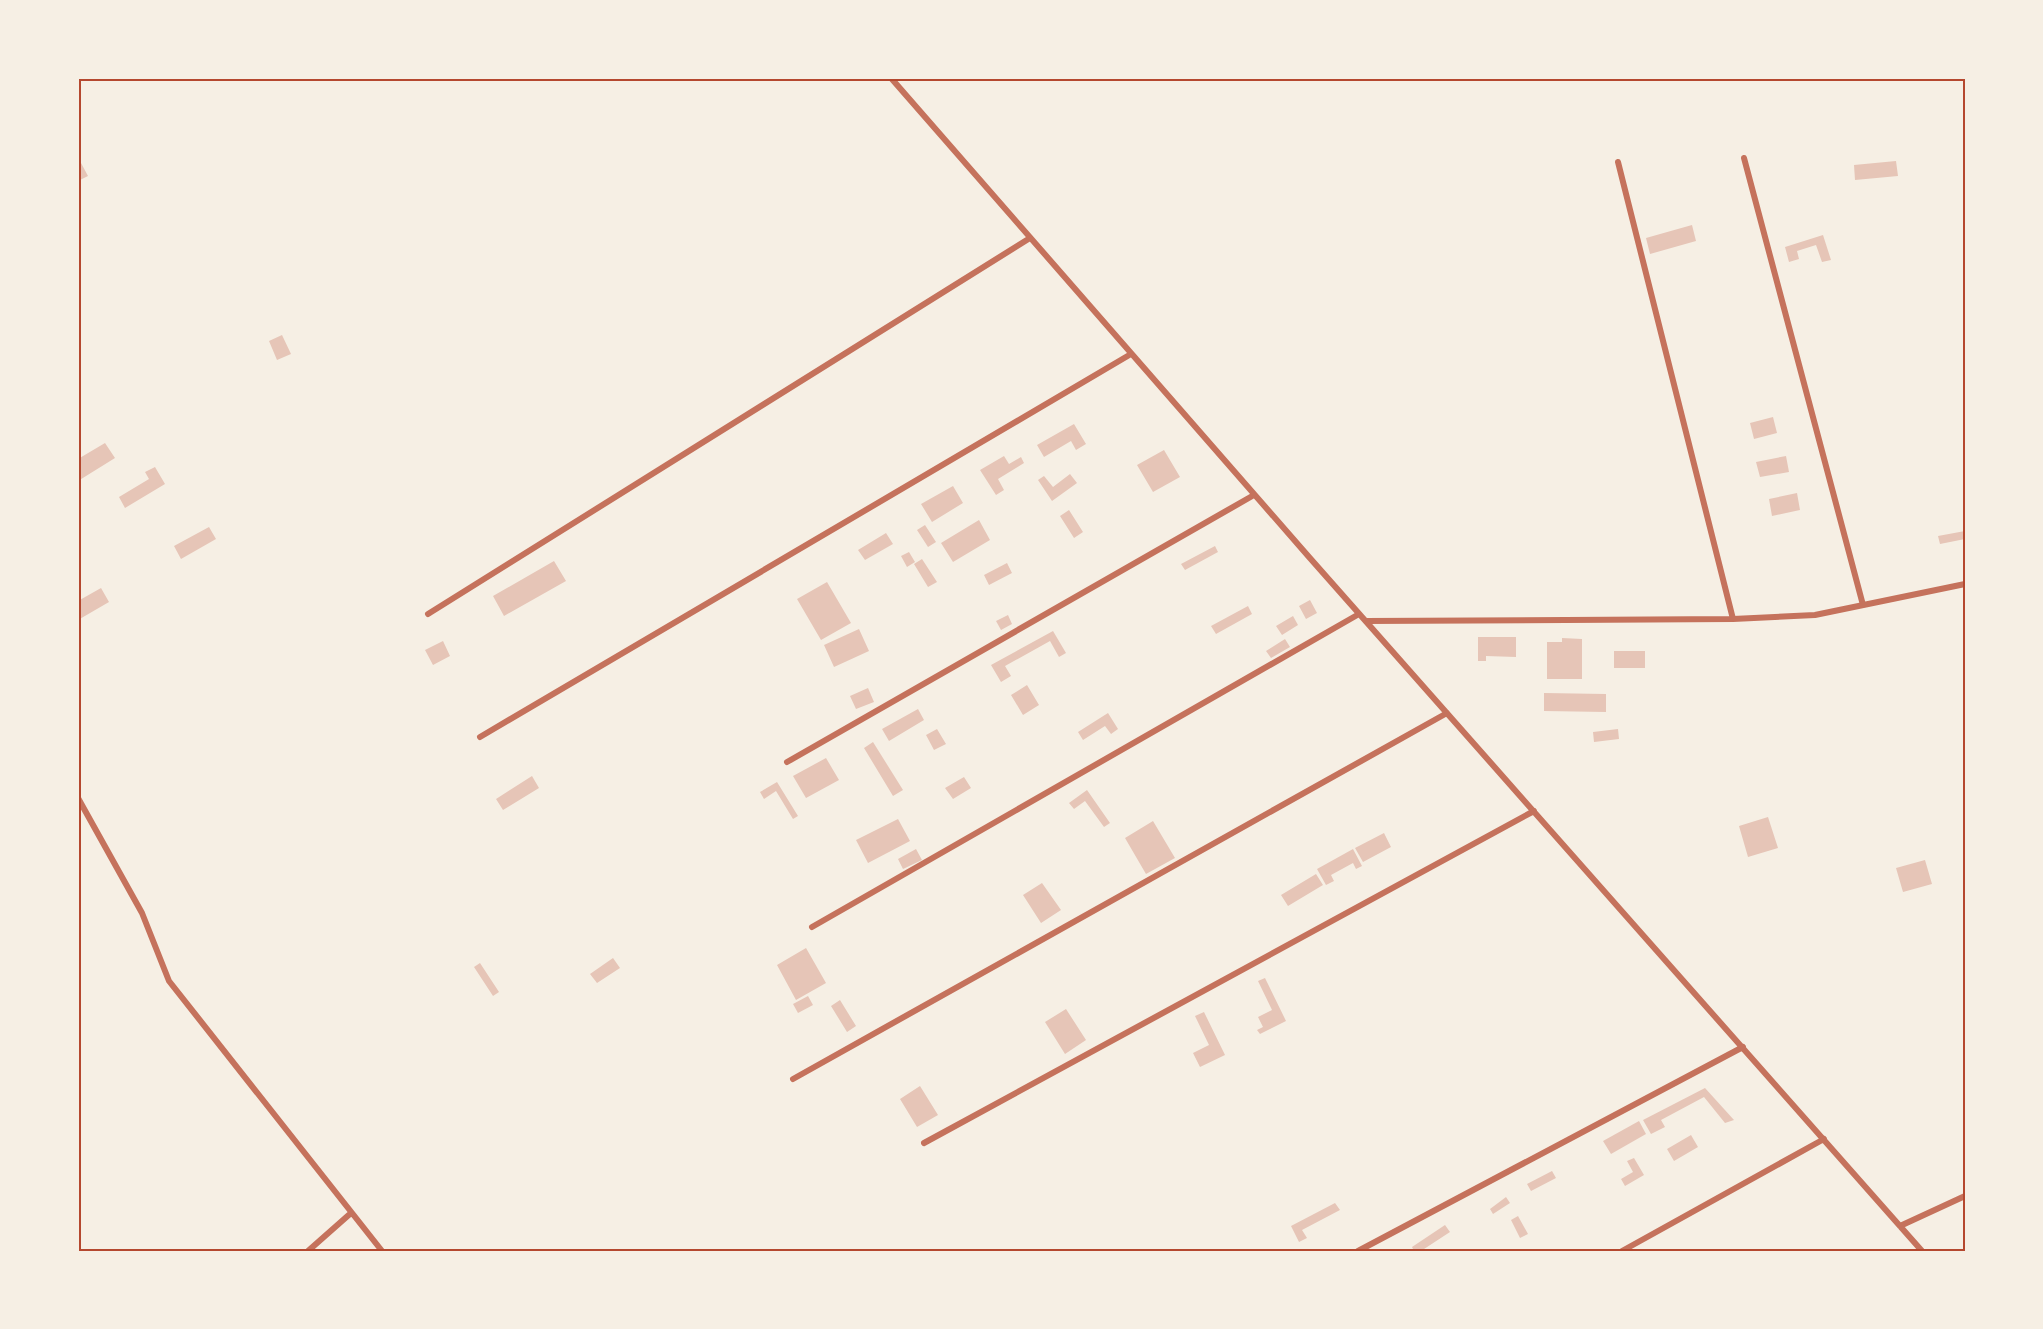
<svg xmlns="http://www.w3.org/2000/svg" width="2043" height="1329" viewBox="0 0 2043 1329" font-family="'Asap Condensed',sans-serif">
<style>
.building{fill:#e6c5b7}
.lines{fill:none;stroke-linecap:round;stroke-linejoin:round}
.minor{stroke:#c5725c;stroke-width:6}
.neatline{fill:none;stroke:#b5482f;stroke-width:2}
</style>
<rect width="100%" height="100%" fill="#f6efe4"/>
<path class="building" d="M1896,161L1898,176L1855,180L1854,165Z
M81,163L88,176L80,180L78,165Z
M1692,225L1696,241L1650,254L1646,238Z
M1823,235L1831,260L1822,262L1816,245L1797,251L1799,259L1789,262L1785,247Z
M282,335L291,354L277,360L269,341Z
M1773,417L1777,433L1754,439L1750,423Z
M1074,424L1086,444L1076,450L1071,441L1044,457L1037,445Z
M105,443L115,458L78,481V459Z
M1164,450L1180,477L1153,492L1137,465Z
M1004,456L1009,464L1021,457L1024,463L998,479L1004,490L996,495L980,470Z
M1786,456L1789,472L1760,477L1756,462Z
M155,467L165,484L125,508L119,497L149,479L145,472Z
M1070,474L1077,483L1052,501L1038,480L1044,476L1053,487Z
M953,486L963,503L932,522L921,504Z
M1797,493L1800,510L1772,516L1769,499Z
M1069,510L1083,532L1074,538L1060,516Z
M979,520L990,540L953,562L941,543Z
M925,525L936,542L928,547L917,530Z
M209,527L216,539L181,559L174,546Z
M1965,531V539L1940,544L1938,536Z
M886,533L893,544L865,560L858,550Z
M1215,546L1218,552L1185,570L1181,564Z
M909,552L915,562L907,567L901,556Z
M922,559L937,582L928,587L914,564Z
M554,561L566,581L504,616L493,596Z
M1007,563L1012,573L989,585L984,575Z
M827,582L851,623L821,640L797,599Z
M101,588L109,602L78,620V601Z
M1310,600L1317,613L1306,619L1299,606Z
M1248,606L1252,614L1216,634L1211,626Z
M1008,615L1012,624L1001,630L996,621Z
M1293,616L1298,625L1282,635L1276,626Z
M859,629L869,651L834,667L824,645Z
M1053,631L1066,653L1059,657L1050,641L1005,666L1011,676L1001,682L991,665Z
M1478,637H1516V657L1486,656V661H1478Z
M1562,638L1582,639V679H1547V642H1562Z
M1285,639L1290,647L1271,658L1266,651Z
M443,641L450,656L433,665L425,650Z
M1614,651H1645V668H1614Z
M1027,685L1039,705L1023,715L1011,695Z
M868,688L874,702L856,709L850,696Z
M1544,693L1606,694V712L1544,711Z
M918,709L924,720L889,741L882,729Z
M1108,713L1118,729L1111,734L1105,726L1083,740L1078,732Z
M937,729L946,744L934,750L926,735Z
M1618,729L1619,739L1594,742L1593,732Z
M873,742L903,790L893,796L864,748Z
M826,758L839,780L806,798L793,776Z
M532,776L539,788L503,810L496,799Z
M964,777L971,788L953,799L945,788Z
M777,782L798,816L793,819L776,791L764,799L760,792Z
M1087,790L1110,823L1104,827L1085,801L1074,809L1069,803Z
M1768,817L1778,848L1748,857L1739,826Z
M898,819L910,841L868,863L856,840Z
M1153,821L1175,858L1146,874L1125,838Z
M1384,833L1391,847L1363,862L1355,848Z
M916,849L922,860L903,869L898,859Z
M1353,849L1362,866L1356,869L1353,863L1331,875L1334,881L1326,885L1317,869Z
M1925,860L1932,884L1903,892L1896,868Z
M1316,874L1323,885L1288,906L1281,895Z
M1042,883L1061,910L1041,923L1023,895Z
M806,948L826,983L796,1000L777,965Z
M613,958L620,968L597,983L590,974Z
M480,963L499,992L493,996L474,967Z
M1265,978L1286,1021L1260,1034L1257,1030L1263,1027L1258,1017L1272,1010L1258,981Z
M808,996L813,1005L798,1013L793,1004Z
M840,1000L856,1026L847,1032L831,1006Z
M1066,1009L1086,1040L1065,1054L1045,1022Z
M1204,1012L1225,1055L1200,1067L1193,1053L1209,1045L1195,1016Z
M920,1086L938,1115L917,1127L900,1099Z
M1705,1088L1734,1120L1725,1123L1704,1097L1661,1120L1665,1127L1651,1134L1643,1120Z
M1639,1121L1646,1134L1611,1154L1603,1141Z
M1691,1135L1698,1147L1674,1161L1667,1149Z
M1634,1158L1644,1175L1625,1186L1621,1179L1633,1172L1627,1161Z
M1552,1171L1556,1178L1531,1191L1527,1184Z
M1506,1197L1510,1203L1493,1214L1490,1209Z
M1335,1203L1340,1210L1302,1230L1307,1238L1299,1242L1291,1226Z
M1518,1216L1528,1234L1520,1238L1511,1220Z
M1445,1225L1450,1232L1421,1251H1414L1412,1247Z"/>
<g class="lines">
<path class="minor" d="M891,78L1309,557L1922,1251
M1744,158L1863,605
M1618,162L1733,619
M428,614L1030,238
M1366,621L1733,619L1815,615L1965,584
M480,737L1131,354
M787,762L1254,495
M78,798L142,913L169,981L382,1251
M812,927L1359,614
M793,1079L1447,713
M924,1143L1534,811
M1900,1226L1965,1196
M308,1251L351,1213
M1358,1251L1743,1047
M1622,1251L1824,1139"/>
</g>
<rect width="2043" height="1329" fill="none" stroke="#f6efe4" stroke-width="159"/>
<rect x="80" y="80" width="1884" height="1170" class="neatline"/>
</svg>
